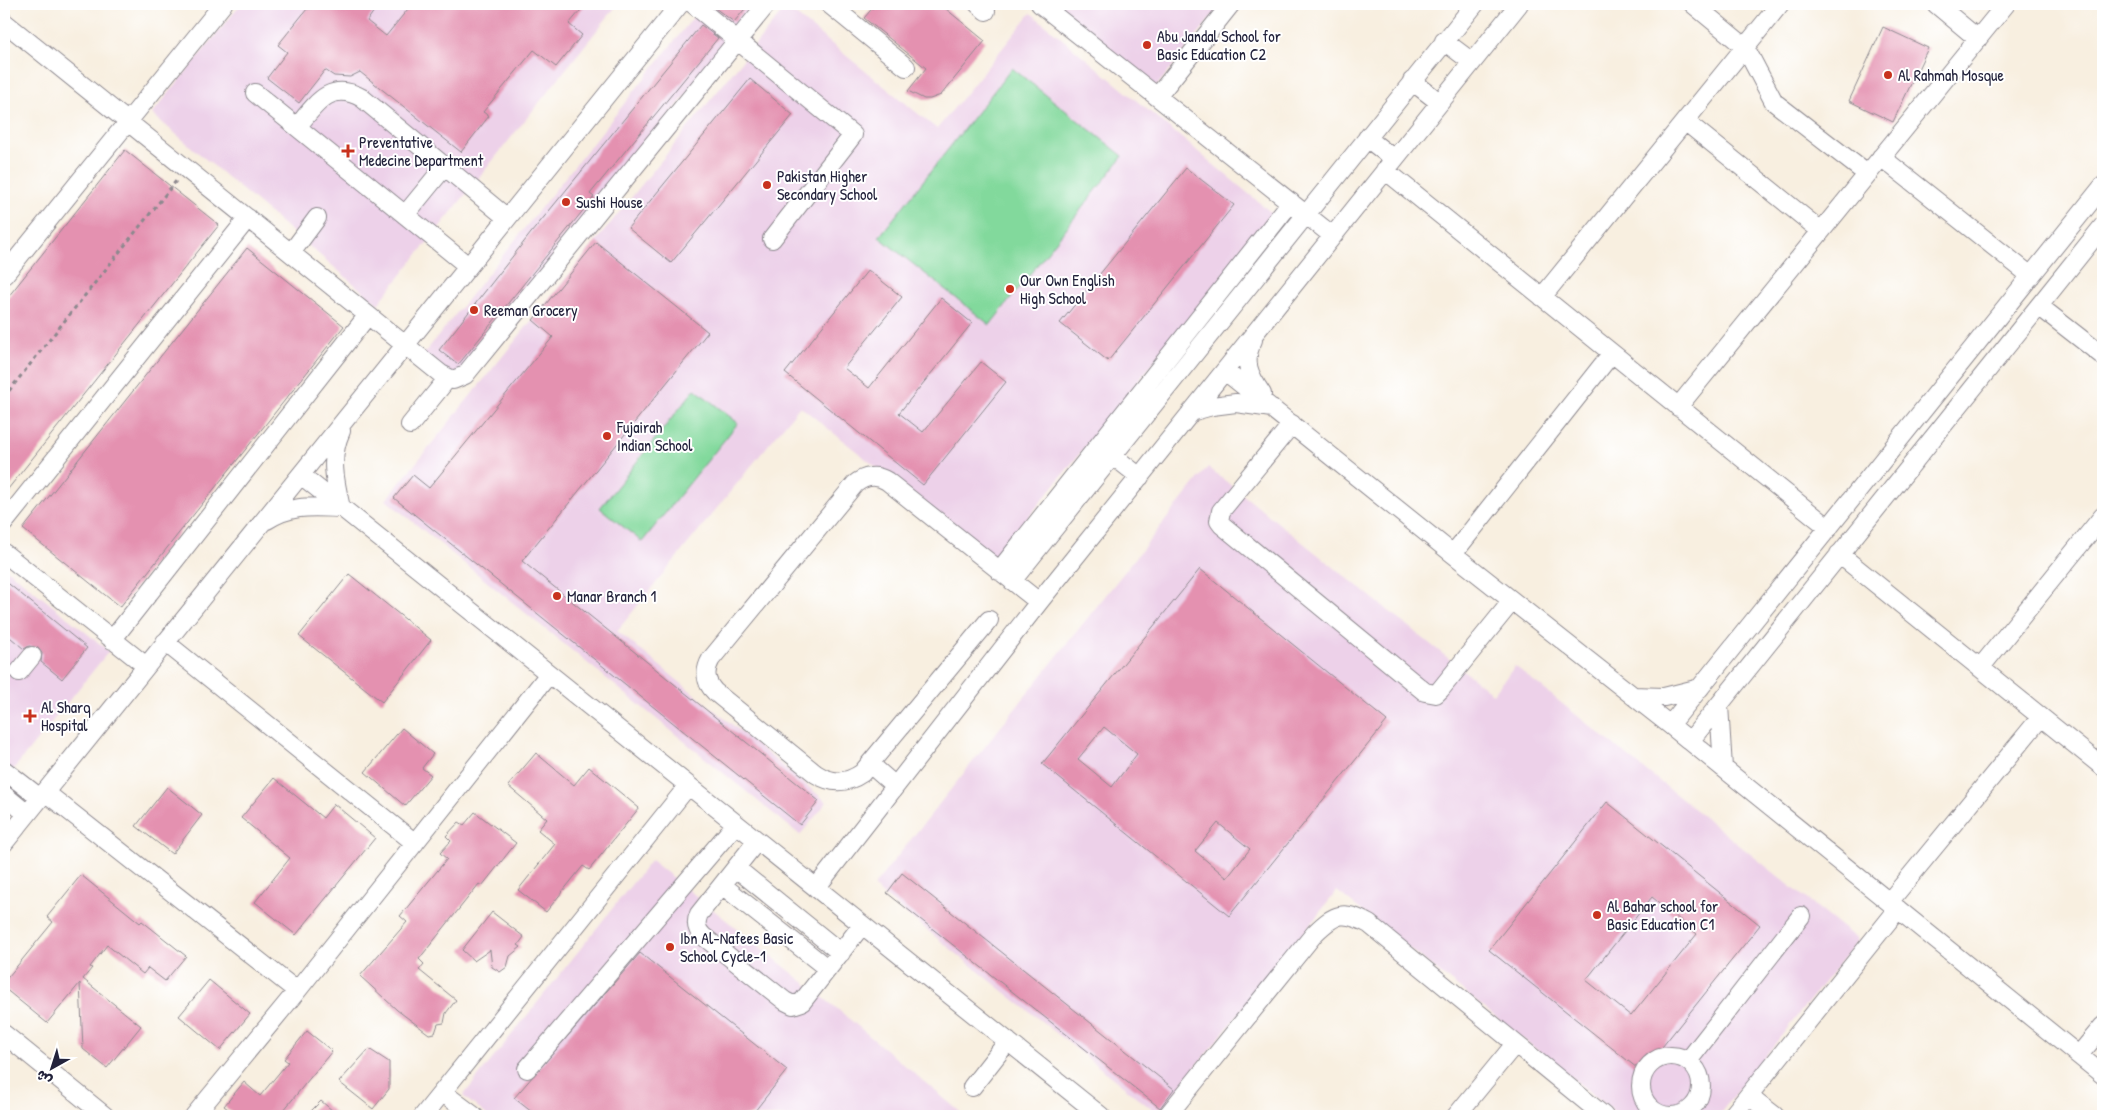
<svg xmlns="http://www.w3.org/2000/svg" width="2107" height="1120" viewBox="0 0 2107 1120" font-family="'Patrick Hand','Playpen Sans Arabic',sans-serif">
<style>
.built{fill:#edd1e9}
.green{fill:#82d99c;stroke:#527e6c}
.building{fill:#e491b0;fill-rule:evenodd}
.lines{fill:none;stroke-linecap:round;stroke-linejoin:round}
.minor-casing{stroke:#8d888e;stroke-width:20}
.path{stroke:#8d888e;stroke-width:3;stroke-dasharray:4 4;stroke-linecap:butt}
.minor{stroke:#fff;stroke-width:18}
.poi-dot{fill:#c8321e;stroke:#fff;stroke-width:2}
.labels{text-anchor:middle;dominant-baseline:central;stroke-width:4;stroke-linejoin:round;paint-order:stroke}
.poi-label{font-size:16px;fill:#22223b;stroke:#fff;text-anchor:start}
</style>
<rect width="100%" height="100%" fill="#fff"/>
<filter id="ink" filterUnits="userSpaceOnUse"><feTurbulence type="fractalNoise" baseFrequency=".02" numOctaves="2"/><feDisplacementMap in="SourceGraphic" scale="10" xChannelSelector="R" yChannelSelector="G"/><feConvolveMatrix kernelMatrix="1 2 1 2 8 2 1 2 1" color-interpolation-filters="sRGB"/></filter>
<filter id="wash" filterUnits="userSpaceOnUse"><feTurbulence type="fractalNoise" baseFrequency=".0096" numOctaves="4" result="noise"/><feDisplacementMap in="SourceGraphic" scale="20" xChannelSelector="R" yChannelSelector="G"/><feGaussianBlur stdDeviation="1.12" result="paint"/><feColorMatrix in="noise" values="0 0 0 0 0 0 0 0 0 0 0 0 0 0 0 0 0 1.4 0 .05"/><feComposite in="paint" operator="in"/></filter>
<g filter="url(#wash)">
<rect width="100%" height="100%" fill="#f8efe0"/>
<path class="built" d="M241,4H618L378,304L152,114Z
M704,4H759L456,381L423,355Z
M1053,4H1222L1156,87Z
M786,7L937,129L1031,13L1273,214L993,561L800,406L617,631L827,802L800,835L386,500Z
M1208,467L1493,694L1515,666L1858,940L1717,1116H1620L1337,891L1158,1114L873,887Z
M4,567L109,651L4,781Z
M651,860L835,1007L965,1116H488L463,1096Z"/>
<path class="green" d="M1012,68L1123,156L990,325L879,237Z
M695,389L738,423L642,542L600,508Z"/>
<g id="blocks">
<path class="building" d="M379,4L367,21L386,36L412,4H586L569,24L582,35L556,67L534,50L483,112L489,116L461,152L360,72L350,77L334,76L325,70L299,103L267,78L287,52L278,45L307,9Z
M718,4H749L734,22L715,8Z
M876,4H940L985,41L941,95L930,99H924L908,91L926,68L864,18Z
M701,25L718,38L590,194L594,197L458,365L439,350L531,233Z
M1883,27L1928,48L1893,122L1849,101Z
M750,79L793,115L671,263L628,228Z
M125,150L219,225L4,494V302Z
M1186,168L1234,205L1108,361L1060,323Z
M596,242L708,332L522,561L819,801L800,825L394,498L413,475L429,488L553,337L533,320Z
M247,248L344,326L120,607L23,529Z
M868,270L902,297L844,368L869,388L941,298L972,323L899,413L923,432L981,362L1006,382L923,485L785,373Z
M1200,569L1387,721L1229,916L1042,764ZM1104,727L1137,754L1112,787L1078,759ZM1218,823L1250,849L1227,878L1195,851Z
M349,574L431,640L382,702L299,636Z
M4,580L87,648L62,679L41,662L42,653L38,648L29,646L24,649L4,632Z
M402,728L433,754L422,768L431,775L405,806L365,772Z
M536,753L574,785L589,767L639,808L589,870L583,866L546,912L518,890L555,844L538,830L547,819L508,786Z
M274,778L323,818L334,804L375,838L296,935L255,902L290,858L241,818Z
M167,787L202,815L172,854L136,826Z
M1607,802L1760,925L1642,1072L1489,950ZM1652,897L1697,934L1631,1016L1586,980Z
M475,812L516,843L482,886L479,884L419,959L424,964L419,970L456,1000L446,1013L444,1023L438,1024L435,1033L429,1034L397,1010L360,976L407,922L400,916L447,859L440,853L451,841L446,836L459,822L464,825Z
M902,873L1174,1089L1160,1108L887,893Z
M81,875L140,923L142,921L186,956L165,981L148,968L143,974L107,945L90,967L92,968L83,979L141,1026L107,1068L83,1049L80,983L47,1023L4,988V982L53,922L47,917Z
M492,912L524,937L518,945L521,947L510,956L507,967L500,972L492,967L490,950L474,961L462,950Z
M640,953L787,1070L751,1116H537L514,1098Z
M209,980L250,1014L220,1050L179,1016Z
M307,1031L332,1051L279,1116H237L224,1106L244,1082L260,1096L288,1062L284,1059Z
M369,1049L389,1062V1089L373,1109L339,1082Z
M321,1101L339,1116H306Z"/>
</g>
</g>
<g filter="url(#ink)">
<use href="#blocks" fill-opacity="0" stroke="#8d888e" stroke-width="1"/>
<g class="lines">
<defs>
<path id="minor" d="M693,4L853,135L772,239
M829,4L906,67
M978,4L986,11
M1040,4L1333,236
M1693,4L1745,47L1774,102L1867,174
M1936,4L1978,39
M4,22L441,374L453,380L465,375L767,4
M1444,41L1472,62
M1412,81L1439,102
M255,93L468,266
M1157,97L1231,4
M1685,121L1821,231
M297,127C316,104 330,80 362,98L507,218
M1367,138L1394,159
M1881,157L2031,276
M1385,170L1829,528
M405,215L445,166
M291,253L317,218
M4,275L223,4
M1542,297L1780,4
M2039,306L2103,356
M1253,340C1242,362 1249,375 1262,394
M1225,371L1453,554L1670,725L2103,1075
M1678,407L2006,4
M1191,412L1212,406L1236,403L1272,408
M1292,424L1221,511L1219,521L1222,525L1425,692L1436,694L1440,690L1512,601
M410,425L448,378
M1103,448L1140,477
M301,475L1101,1116
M267,520C292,504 313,507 341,508C335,482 329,457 341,431
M4,523L248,218
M4,553L146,666
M1453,554L1612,353
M1839,554L2103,767
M999,571L1291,202
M1012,581L1475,4
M989,620L862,773C846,784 832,784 816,774L715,692C705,682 704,671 711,659L855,484C865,476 876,474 887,481L1039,602
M112,640L368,315
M165,642L415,843
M1980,668L2103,516
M19,672L32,656
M1633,696L1664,697L1700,688
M1719,705L1723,768
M1670,725L2103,186
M1690,741L2103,226
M870,764L895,786
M4,770L40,798
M45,792L297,991
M4,795L27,814
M757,841L699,914C695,923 696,929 703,936L785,1001L793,1005L802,1002L862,925
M4,843L680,4
M736,868L841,953
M722,885L828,969
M816,888L1039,602L1519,4
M1889,902L2041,717
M4,1034L105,1116
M2079,1055L2103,1026
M1641 1086a30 30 0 1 1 60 0a30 30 0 1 1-60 0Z
M1688,1061L1801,916
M527,1069L736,824
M972,1087L1008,1041
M442,1092L474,1116
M1749,1096L1775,1116
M194,1116L297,991L549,674
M423,1116L688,786
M1167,1116L1315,933C1336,913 1343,910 1369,924L1604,1116
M1456,1116L1515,1044
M1732,1116L1898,909"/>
</defs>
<use href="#minor" class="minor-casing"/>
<path class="path" d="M4,397L176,181"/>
<use href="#minor" class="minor"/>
</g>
</g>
<g class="poi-dot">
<circle cx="1147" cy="45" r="5"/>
<circle cx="1888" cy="75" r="5"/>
<path d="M345.5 143.5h5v5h5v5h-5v5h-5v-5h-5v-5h5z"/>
<circle cx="767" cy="185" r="5"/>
<circle cx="566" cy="202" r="5"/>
<circle cx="1010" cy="289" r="5"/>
<circle cx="474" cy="310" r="5"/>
<circle cx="607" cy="436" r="5"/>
<circle cx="557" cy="596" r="5"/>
<path d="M27.5 708.5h5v5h5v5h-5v5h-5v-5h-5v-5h5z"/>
<circle cx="1597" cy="915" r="5"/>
<circle cx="670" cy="947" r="5"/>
</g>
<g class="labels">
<g class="poi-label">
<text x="1157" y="36">Abu Jandal School for<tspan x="1157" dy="18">Basic Education C2</tspan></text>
<text x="1898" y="75">Al Rahmah Mosque</text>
<text x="359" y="142">Preventative<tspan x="359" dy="18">Medecine Department</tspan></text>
<text x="777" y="176">Pakistan Higher<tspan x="777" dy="18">Secondary School</tspan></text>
<text x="576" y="202">Sushi House</text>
<text x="1020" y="280">Our Own English<tspan x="1020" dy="18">High School</tspan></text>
<text x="484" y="310">Reeman Grocery</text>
<text x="617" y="427">Fujairah<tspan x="617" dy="18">Indian School</tspan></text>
<text x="567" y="596">Manar Branch 1</text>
<text x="41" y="707">Al Sharq<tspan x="41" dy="18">Hospital</tspan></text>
<text x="1607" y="906">Al Bahar school for<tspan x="1607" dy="18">Basic Education C1</tspan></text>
<text x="680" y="938">Ibn Al-Nafees Basic<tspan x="680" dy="18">School Cycle-1</tspan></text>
</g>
</g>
<rect width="2107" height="1120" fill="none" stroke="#fff" stroke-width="20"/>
<g transform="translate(52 1068) rotate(219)" stroke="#ffffff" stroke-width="4" paint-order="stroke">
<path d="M0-4L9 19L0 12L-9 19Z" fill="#22223b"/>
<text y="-8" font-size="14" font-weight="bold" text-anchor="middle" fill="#22223b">ش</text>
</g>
</svg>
